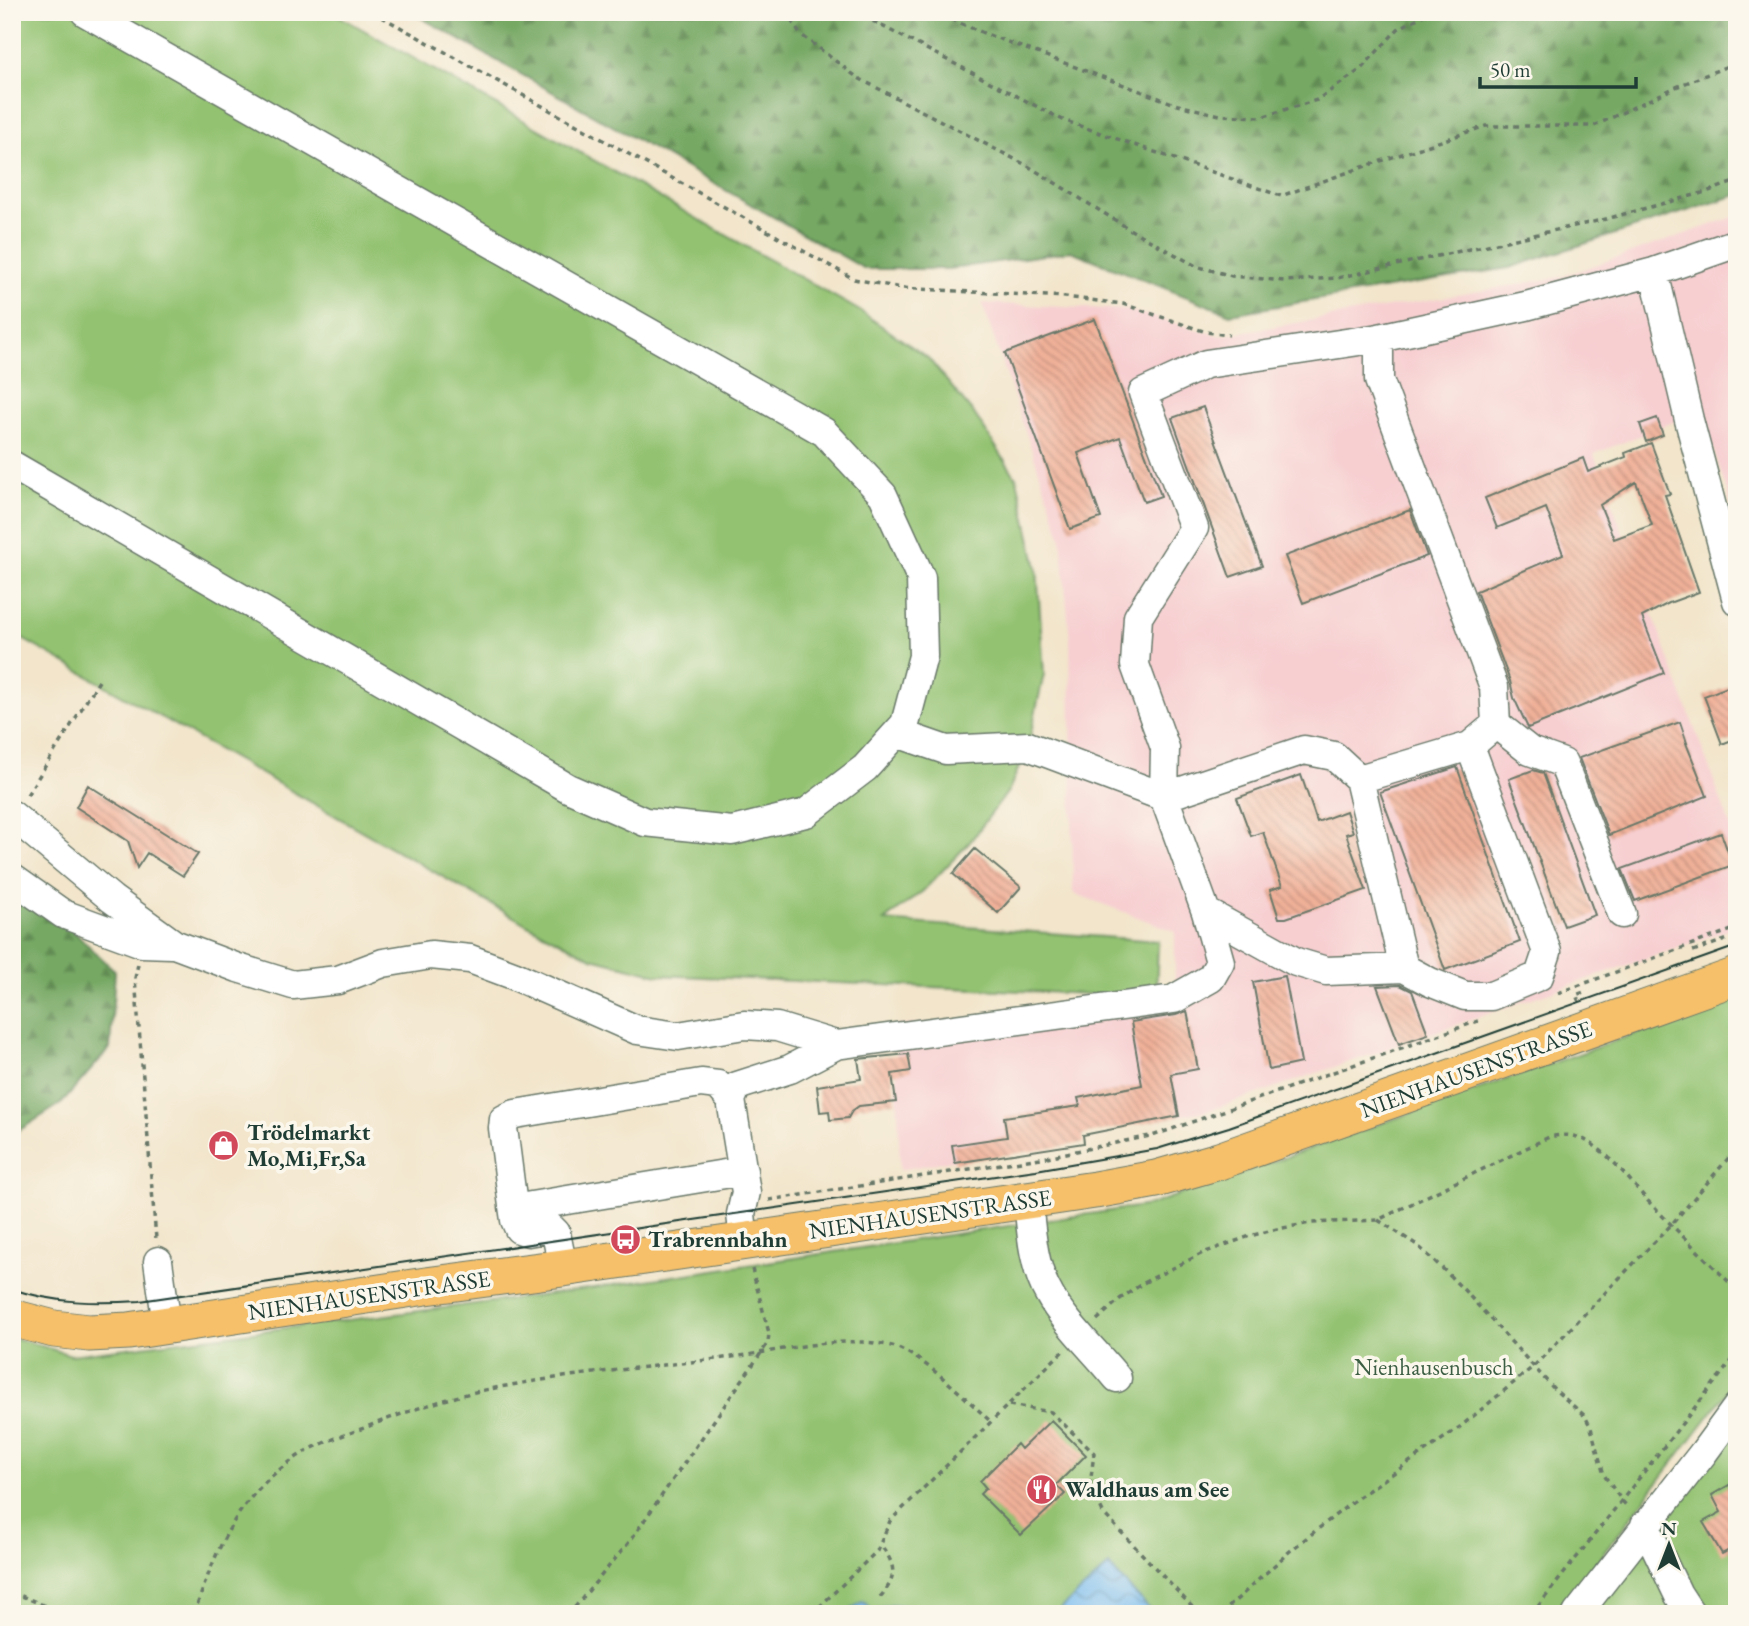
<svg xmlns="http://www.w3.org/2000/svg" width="1749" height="1626" viewBox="0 0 1749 1626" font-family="'EB Garamond',serif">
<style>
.built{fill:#f7cfd1}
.green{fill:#93c271;stroke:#598052;stroke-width:2}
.forest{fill:url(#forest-firs);stroke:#4a724c;stroke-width:2}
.water{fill:url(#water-waves);stroke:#4c7d92;stroke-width:2}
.building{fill:url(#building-back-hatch);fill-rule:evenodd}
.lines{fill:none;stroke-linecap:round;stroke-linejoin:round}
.minor-casing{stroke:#697869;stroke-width:31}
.major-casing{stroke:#697869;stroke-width:39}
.path{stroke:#697869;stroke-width:3.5;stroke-dasharray:5 5;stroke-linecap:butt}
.minor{stroke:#fff;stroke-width:28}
.major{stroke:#f6c06b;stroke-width:37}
.tram{stroke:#1f3d34;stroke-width:2}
.labels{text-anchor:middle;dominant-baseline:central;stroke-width:7;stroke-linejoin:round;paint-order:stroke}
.street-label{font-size:23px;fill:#1f3d34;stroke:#fbf7ec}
.poi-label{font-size:23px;font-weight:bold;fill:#1f3d34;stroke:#fbf7ec;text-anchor:start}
.park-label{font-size:23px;fill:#3c5e43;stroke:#fbf7ec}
</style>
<defs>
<pattern id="forest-firs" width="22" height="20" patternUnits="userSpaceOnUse" patternTransform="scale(1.75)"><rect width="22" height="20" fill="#76a863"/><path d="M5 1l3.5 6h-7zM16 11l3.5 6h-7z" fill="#608a52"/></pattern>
<pattern id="water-waves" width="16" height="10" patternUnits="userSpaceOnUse" patternTransform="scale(1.75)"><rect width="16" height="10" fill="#7abdf0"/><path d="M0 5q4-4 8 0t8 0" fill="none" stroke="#639bc3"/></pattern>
<pattern id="building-back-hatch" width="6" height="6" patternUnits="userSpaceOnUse" patternTransform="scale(1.75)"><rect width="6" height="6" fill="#f1b199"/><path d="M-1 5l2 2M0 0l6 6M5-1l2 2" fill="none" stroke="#c3917e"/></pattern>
</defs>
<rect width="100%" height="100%" fill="#fbf7ec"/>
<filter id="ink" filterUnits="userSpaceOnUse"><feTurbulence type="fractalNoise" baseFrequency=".0143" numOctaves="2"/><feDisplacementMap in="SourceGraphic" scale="14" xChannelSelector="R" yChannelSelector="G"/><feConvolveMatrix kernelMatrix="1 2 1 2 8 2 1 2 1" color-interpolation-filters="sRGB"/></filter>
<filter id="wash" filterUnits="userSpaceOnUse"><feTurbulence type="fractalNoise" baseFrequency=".00686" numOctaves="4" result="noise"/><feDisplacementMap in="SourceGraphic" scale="28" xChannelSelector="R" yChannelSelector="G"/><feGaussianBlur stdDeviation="1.57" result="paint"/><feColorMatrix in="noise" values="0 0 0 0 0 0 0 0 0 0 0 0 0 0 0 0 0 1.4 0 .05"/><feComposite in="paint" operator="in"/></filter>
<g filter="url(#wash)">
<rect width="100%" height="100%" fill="#f2e5cb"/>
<path class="built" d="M1737,216V523L1701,411L1594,454L1737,844V927L1214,1109L900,1170L895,1026L1175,1003V931L1073,893L1070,641L1061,536L982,303L1128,310L1220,336L1561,277Z"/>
<path class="green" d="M12,12H332L860,311L928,358L975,415L1017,479L1037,568L1044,674L1028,746L1009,790L969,843L923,891L884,921L1158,941L1156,997L658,975L592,958L528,925L12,633Z
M1737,998V1379L1557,1614H12V1337L71,1355L539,1296L1150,1205Z
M1737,1429V1614H1591Z"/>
<path class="forest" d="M411,12H1737V195L1509,268L1230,314L1071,251L949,269H865Z
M12,881L66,924L115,971L110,1048L62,1103L12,1135Z"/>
<path class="water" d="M1109,1566L1154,1614H1055Z
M863,1601L874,1612C889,1600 913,1606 929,1614H845Z"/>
<g id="blocks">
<path class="building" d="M1095,319L1161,496L1144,502L1120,437L1078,453L1101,518L1070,529L1005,353Z
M1203,407L1262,566L1230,577L1172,418Z
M1657,418L1663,435L1646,442L1640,424Z
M1651,443L1670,494L1665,495L1699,592L1669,603L1642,617L1664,673L1528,728L1514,698L1510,681L1476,591L1563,554L1546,508L1497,528L1485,498L1583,458L1588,472L1626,457L1625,453ZM1636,482L1652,525L1614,539L1600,505Z
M1410,510L1427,556L1303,603L1285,556Z
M1730,686L1737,704V738L1722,744L1704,696Z
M1680,722L1687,743H1686L1707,796L1609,835L1579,758Z
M1457,767L1520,942L1445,970L1380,792Z
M1533,770L1543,773L1595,915L1564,926L1509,779Z
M1301,775L1317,822L1346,811L1353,832L1346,834L1366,890L1286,918H1279L1270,890L1282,886L1263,832L1251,836L1237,798Z
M88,785L198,854L183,876L147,853L137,868L128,841L76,807Z
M1721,833L1733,865L1635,901L1622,869Z
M975,849L1021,887L998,913L953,874Z
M1285,976L1301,1063L1269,1070L1253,982Z
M1400,985L1412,991L1428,1034L1399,1044L1377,986Z
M1187,1011L1198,1069L1171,1074L1179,1116L1083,1135L1084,1143L955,1163L952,1145L1007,1137L1004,1117L1080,1106L1078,1098L1142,1085L1131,1022L1176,1015Z
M908,1054L911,1071L892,1074L896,1102L859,1106L852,1111L848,1118L830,1120L829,1111L820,1112L817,1086L861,1079L858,1059Z
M1051,1420L1086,1455L1056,1485L1065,1494L1021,1535L980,1494L986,1488L980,1481L1017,1444L1021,1449Z
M1731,1484L1737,1495V1546L1722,1554L1703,1522L1721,1512L1712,1495Z"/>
</g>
</g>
<g filter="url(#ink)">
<use href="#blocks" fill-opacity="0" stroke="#697869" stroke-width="2"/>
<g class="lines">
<defs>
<path id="minor" d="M1654,272L1689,420L1737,601
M12,465L568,788L645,822L732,831L806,813L865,768L905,724L923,656L921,578L883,495L824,432L85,12
M1496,724L1530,751L1563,763L1622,914
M897,733L946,750L1028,746L1164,797L1304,750L1334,756L1359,779L1470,746L1496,724L1494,687L1379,380V338
M1359,779L1404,968
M12,815L112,899L174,944L238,968L293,985L338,980L383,963L431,955L470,959L513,975L637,1030L678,1036L744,1025L777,1027L836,1045L1174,999L1211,978L1220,962L1206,912L1164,797L1165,748L1135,665L1138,617L1194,528L1143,393L1206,364L1379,338L1526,306L1654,272L1737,243
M12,878L63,914L142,943L171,944
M1206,912L1296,962L1326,971L1404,968L1430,982L1465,996H1491L1539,976L1547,952L1470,746
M731,1100L718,1085L701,1083L515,1114L504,1119L503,1128L513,1206L519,1208L743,1171
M1028,1200C1031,1231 1033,1267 1049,1294C1064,1322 1096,1352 1117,1378
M513,1206L515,1220L519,1229L528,1232L551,1228L556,1233L563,1268
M744,1241L741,1214L746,1192L731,1100L737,1086L790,1069L836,1045
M158,1261L167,1325
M1645,1525L1678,1594L1691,1614
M1577,1614L1704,1452L1737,1407"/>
<path id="major" d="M12,1318L54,1329L89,1333L129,1331L426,1286L563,1268L1095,1190L1156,1179L1219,1161L1737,976"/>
</defs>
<use href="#minor" class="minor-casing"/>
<use href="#major" class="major-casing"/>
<path class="path" d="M373,12L854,279L901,288L1065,297L1123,304L1206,332L1229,335
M786,12L800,34L858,78L1028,166L1131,230L1196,266L1232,276L1284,281L1337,278L1602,220L1706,192L1737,181
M855,12L1063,120L1281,196L1363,167L1486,126H1594L1676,87L1735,63L1737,59
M933,12L986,34L1178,105L1220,115L1261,117L1317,100L1360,70L1398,29L1429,12
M27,795L99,681
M1693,951L1737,936
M138,964L135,978L156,1239
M1558,993L1737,928
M1579,1002L1576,995L1587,991
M769,1200L1047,1157L1155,1135L1478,1021
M1378,1220L1417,1245L1441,1267L1464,1290L1555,1390L1585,1416L1591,1428L1604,1475L1622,1501L1629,1508
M1097,1320L1120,1299L1143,1283L1203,1253L1250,1236L1277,1229L1311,1223L1378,1220L1549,1137C1564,1134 1576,1134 1590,1143C1613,1157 1630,1181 1648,1201C1677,1231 1707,1260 1737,1290
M1009,1405L1051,1412L1094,1453L1090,1486L1103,1513L1199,1614
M12,1592L65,1614
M880,1597C898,1577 896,1565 880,1544
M194,1614C216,1551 234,1501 291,1461C313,1445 339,1437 364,1428C400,1414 437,1401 475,1392C560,1374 646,1368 732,1357C781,1351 848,1333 895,1347C923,1356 969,1401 991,1422
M567,1614L575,1607L630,1541L768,1343L769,1333L752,1269
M812,1614L877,1551L890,1521L1063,1351
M1221,1614L1290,1551L1356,1499L1460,1427L1534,1366L1671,1225L1737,1148
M1532,1614L1737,1354"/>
<use href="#minor" class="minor"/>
<use href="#major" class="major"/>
<path class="tram" d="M12,1289C54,1303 96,1304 140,1301L1036,1170L1157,1149L1229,1127L1737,946"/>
</g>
</g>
<defs>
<symbol id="shop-disc" viewBox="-11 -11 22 22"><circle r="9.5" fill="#d1495b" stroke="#fbf7ec"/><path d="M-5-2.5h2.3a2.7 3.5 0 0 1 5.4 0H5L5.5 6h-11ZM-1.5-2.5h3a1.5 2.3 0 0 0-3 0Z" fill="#fff"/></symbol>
<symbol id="bus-disc" viewBox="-11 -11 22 22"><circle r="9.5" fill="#d1495b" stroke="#fbf7ec"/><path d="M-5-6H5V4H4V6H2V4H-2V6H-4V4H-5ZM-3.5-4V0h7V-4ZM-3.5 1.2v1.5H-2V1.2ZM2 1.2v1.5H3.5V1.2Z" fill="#fff"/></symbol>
<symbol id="restaurant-disc" viewBox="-11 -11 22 22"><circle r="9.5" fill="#d1495b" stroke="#fbf7ec"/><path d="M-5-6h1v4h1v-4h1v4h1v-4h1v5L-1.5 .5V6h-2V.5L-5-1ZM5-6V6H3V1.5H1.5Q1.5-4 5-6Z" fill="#fff"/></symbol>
</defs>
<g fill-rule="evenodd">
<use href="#shop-disc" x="206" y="1128" width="35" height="35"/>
<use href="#bus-disc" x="608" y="1222" width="35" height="35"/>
<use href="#restaurant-disc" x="1024" y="1472" width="35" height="35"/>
</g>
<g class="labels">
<g class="street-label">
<text transform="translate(1476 1069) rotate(-20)">NIENHAUSENSTRASSE</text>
<text transform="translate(930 1214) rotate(-8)">NIENHAUSENSTRASSE</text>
<text transform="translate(369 1295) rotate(-8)">NIENHAUSENSTRASSE</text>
</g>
<g class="poi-label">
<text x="247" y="1132">Trödelmarkt<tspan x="247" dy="26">Mo,Mi,Fr,Sa</tspan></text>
<text x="648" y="1239">Trabrennbahn</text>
<text x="1065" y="1489">Waldhaus am See</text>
</g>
<g class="park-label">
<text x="1434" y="1367">Nienhausenbusch</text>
</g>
</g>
<rect width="1749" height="1626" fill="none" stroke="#fbf7ec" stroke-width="42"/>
<g transform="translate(1669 1545)" stroke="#fbf7ec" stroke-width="5" paint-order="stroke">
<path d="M0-5L12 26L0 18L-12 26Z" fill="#1f3d34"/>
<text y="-10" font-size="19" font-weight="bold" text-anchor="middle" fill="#1f3d34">N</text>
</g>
<path d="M1480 77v10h156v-10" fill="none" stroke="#1f3d34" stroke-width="3.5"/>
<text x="1490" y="77" font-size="21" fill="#1f3d34" stroke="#fbf7ec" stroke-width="5" paint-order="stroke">50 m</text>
</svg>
